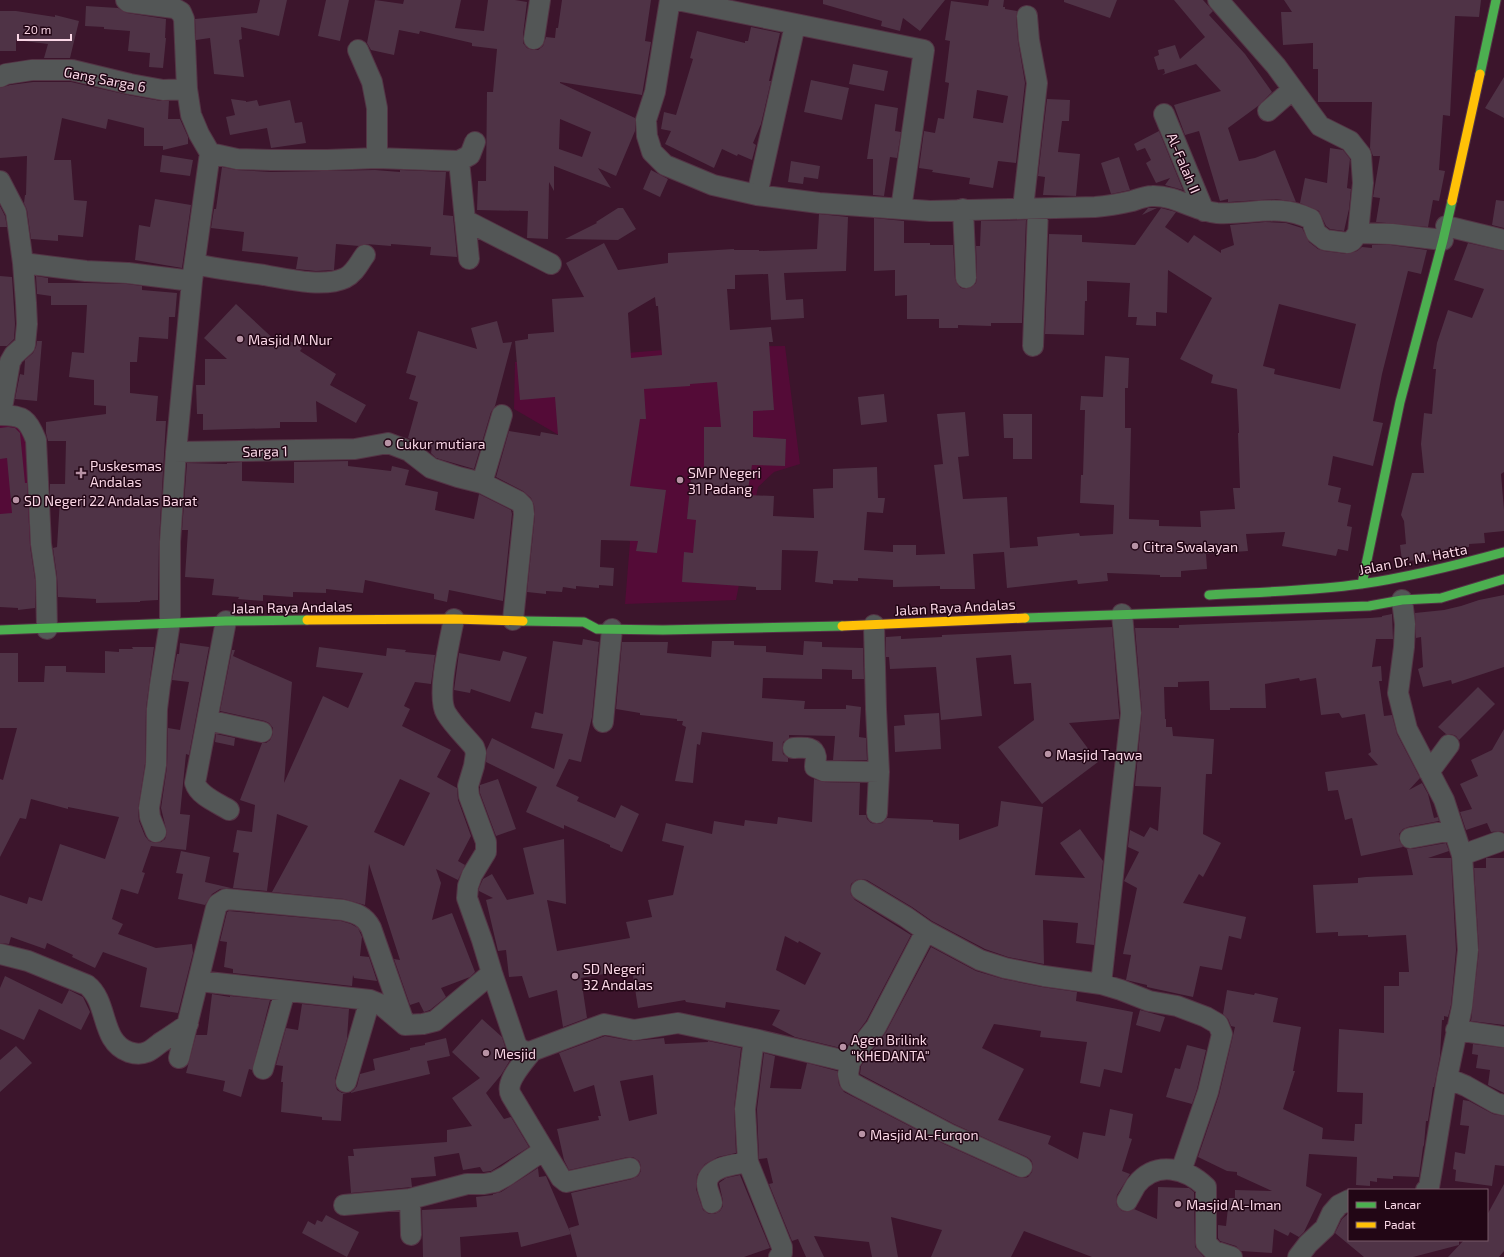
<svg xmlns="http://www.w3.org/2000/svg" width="1504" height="1257" viewBox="0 0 1504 1257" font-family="'Exo 2',sans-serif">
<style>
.built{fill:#540b37}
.building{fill:#4f3346;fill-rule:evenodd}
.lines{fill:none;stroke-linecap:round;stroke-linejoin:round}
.street-casing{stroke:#533445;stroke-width:22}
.fast-casing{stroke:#533445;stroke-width:11}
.slow-casing{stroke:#533445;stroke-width:11}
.street{stroke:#535656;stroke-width:20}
.fast{stroke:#4caf50;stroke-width:9}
.slow{stroke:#ffc107;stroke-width:9}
.poi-dot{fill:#b893a5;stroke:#220615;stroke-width:1.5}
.labels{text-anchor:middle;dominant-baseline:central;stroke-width:3;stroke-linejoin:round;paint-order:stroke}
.street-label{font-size:14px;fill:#fad7e6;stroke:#220615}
.poi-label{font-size:14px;fill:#fad7e6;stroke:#220615;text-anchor:start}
</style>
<rect width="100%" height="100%" fill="#3c152c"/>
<path class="built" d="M785,346L800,464L774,472L758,487L736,600L625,604L630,542L621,520L599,436L557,434L514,409L515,362L700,347Z
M24,420L29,453L34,548L0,551V423Z"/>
<path class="building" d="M260,0H287L279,36L241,27L242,39L239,40L244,77L214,74L210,38L196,40L195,19L257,13Z
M326,0H349L340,41L318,36Z
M375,0L403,4L404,0H461L455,28L484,31L488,0H515L527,2L523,35V43L527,48L533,50H538L543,46L546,37L555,38L556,28H558L562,0H651L645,41L651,42L642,95L560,82V83L635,118V131L616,176L598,168L611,188L554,166V191L549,182L548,239L527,238L528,211L477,210L478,181H486L487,92H493L497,49L472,46V43L420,31L419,34L399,30L394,55L371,50L367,43ZM560,119L591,132L582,157L559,149Z
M823,0H945L920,31L903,18L900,31L881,26L882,21L823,4Z
M989,0H1004L1003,7H1005V9L1017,11L1016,17L1018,41L1025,83L1016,163L998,161L993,188L969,184L970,178L932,172L933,170L919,168L924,131L935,133L938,118L944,119L949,83L945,82L950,41L945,40L951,1L988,6ZM977,90L1008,96L1003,123L973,118Z
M1064,0H1117L1110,18L1064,2Z
M1174,0H1203L1213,11L1209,15L1245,54L1272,92L1258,106L1228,128L1239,161L1255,158L1275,150L1296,202L1276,199L1229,202H1228V199L1220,201L1199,131L1185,135L1174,105L1221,91L1196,64L1162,75L1165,73L1164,69L1158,70L1154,57L1159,55L1158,50L1175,45L1180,59L1205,37Z
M1284,0H1481L1479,17L1455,16L1450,116L1443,115L1439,170L1445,171L1439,201L1433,200L1428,227L1376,222L1380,198L1373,197L1380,156H1373L1370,148L1372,102H1318V69H1313V43L1283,45L1281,12H1292Z
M86,6L118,8L127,13L166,19L165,38H166L163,68L149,67L150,53L128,51L130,31L104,29V27L85,26Z
M0,11H16L55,17V15L79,21L70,58H44L48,44L16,40V51H0Z
M751,27L780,33L769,81H771L761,124L753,143L756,145L752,160L738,154L737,156L722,149L714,168L665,144L671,131L661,129L664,112L676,115L693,59L690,58L697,31L745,43V41H748Z
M853,64L888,71L884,91L849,84Z
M1504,77V118L1485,108Z
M811,80L849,88L842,120L804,112Z
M33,82H71L128,95L161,101H169L168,119H180L188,137V144L163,150V146H144V128L108,119L106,129L62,118L54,160H71L74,200L87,201L83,237L58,235V241L31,239L27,210L24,203L25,195H26L27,156L0,158V88L10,85Z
M231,99L246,101V102L257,100L259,106L290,100L295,123L302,122L306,143L271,148L267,128L230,135L226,117L235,115Z
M1047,99L1070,100L1069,121H1062L1058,152L1080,154L1076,196L1043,195L1045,177L1038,176Z
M875,104L898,108L895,131L901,132L897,158L890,157L884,196L873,195V159H867Z
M1159,131L1183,190L1165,185L1170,178L1156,183L1146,163L1151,160L1145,148L1137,151L1134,144Z
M1330,148L1343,150L1350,159L1347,188L1351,189L1349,209L1344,231L1330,229L1326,226L1319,211L1300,203L1305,178L1327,183Z
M162,155L193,160L190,176L160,172Z
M1119,157L1130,190L1111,194L1101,163Z
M791,161L820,166L818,179L804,177L803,184L788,182Z
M222,167L237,170L271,172L375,170L400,172V170L446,172L443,215L453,216L457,257L430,255L431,247L391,244V246L366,244L359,246L336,244L334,270L316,271L296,269L298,257L242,251L244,232L211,228L214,209H216Z
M651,170L668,179L660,197L643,189Z
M155,199L191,205L182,268L135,260L139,225L150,227Z
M1496,200L1504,201V228L1492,225Z
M0,206L5,216L7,227H0Z
M618,208H623L636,229L618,240L565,239L597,223L596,222Z
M1148,208H1157L1142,215Z
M1161,208L1176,212L1165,227L1188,243L1194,235L1221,253V250L1234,245L1230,225L1265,222L1286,223L1302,228L1309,242L1318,249L1324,251L1347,254L1357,251L1362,247L1372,248V245H1391L1427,250L1421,274L1408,271L1382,374L1373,421L1383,423L1373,466L1333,456L1328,485L1341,488L1338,502L1351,505L1347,526L1352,527L1348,551L1338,549L1336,556L1282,546L1285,532L1246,534L1248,551L1206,554L1207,569L1181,571V577H1160V575L1107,573L1108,581L1078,584L1077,580L1007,588L1004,552L973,554L975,589H940V586L893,587V580L858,578V581L833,580V584L815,582L818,551L782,550L781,590H756V587L682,582L684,552L693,553L696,520L687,519L692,467L704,468V427H721L717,382L690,384V386L644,389L646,419H640L630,486L666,490L657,553L636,551L638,541L601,540L600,567L614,568L613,586L599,585V588L576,586V589L563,587L562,592L546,591V594L527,592L535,515L534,505L531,498L523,491L496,477L509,431L540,436L541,432L558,435L555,397L520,400L515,341L528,339V334L554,332L552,299L584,297L566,263L604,243L618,270L668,263V253L734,249V250H759V251L817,249L819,214L848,217L846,271L784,273L786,300L803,299L804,318L771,320L768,274L735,275V289H727L730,330L771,327L773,342H769L774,410L753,411V437L786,439L785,466L752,465L747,495L774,496L773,516L814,518L813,489L833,488V469L877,467L878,498H885L883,513L867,512L864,550L893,552V545H916V555L945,554L934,465L943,464L937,414L965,412L969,456L958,457L963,499L1007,497L1010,548L1038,546L1037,537L1079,533L1080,536L1113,534L1114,505L1080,503L1081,475H1083L1085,410H1080L1081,396L1103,397L1105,356L1129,358L1128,388H1125V428H1131L1129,519L1159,520V526L1201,527L1200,511L1235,509L1233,488H1240L1238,433H1239L1237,389L1211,383L1213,375L1180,359L1212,298L1168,270L1167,313L1156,312V326L1136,325L1137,317H1128L1130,283L1087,281V301H1085L1084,335L1045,334L1049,234L1082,235V242L1135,245ZM655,297L656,306H658L662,355L631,358L628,313ZM1279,304L1356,324L1340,389L1274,374L1275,369L1263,366Z
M874,218L904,221V243H930V245H953L955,279L957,284L961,288L966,289L972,287L976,283L977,278L976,246H980L981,221L1026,220L1022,323H991V326L958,325V328H939V319H907V295L895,296V270L874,271Z
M1468,243L1504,251V472L1501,474L1504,510V531L1484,533L1485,543L1469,544V547L1447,549V553L1423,555V560L1402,561L1400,545L1406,544L1404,521L1401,515L1412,473H1424L1421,444L1424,413L1432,414L1436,369H1433L1437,343L1448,310L1472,318L1484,289L1454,280Z
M0,276L12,277L15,324L14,339L7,346H0Z
M36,276L48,278V283H88L127,284L142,286V290L177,293L175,317H169L168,339L139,337L137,362H130V393L158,396L156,421H166L159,541L158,600L140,601V602L96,603V599L58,597L57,576L53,548L57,547L60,499H50V484H65L66,441H48L46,433V422L106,414V406L94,405V380L69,377L72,352L84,353L87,305H51V296L37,294Z
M236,304L279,344L283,337L302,348L300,351L336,374L330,385L366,405L356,423L316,401L317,422H280V428L203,430V414H197L196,385H205V359H227L204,338Z
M497,321L503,343L512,342L495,406L491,412L474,469L436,458L431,453L432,447L408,438L418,402L409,399L416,376L406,373L418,331L477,349L471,328Z
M37,341H42L37,401L15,399L20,374L24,375L25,360L33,353L36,347Z
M884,394L887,422L861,425L858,397Z
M1003,414H1032V459H1013V438H1004Z
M8,427L15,428L20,433L25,483H27L30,546L35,579V608L18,610V608L0,607V514L12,513L7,458L0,459V428Z
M348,461V466L391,471L392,466L409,470L405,485L438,492L435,510L474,519L479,494L511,510L512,514L503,601L449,590L447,602L434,599V594L365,580L363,593L326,589V593L293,592V597L263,595V601L238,599L239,597L212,595L214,579L185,577L188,530H182L187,463L227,464V463L242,462V481L294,483V462Z
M1504,595V667L1452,684L1451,680L1423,687L1418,669L1423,667L1421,637L1416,638L1415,613L1444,610L1461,606L1479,600Z
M1392,614L1393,639H1376L1372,667L1381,666L1382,681H1379L1384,716L1392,715L1397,734L1420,778L1409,790L1422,783L1428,794L1434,818L1438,817L1439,821L1408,827L1403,829L1399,834V840L1403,847L1361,856L1352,818L1345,820L1338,790L1328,791L1325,772L1378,765L1368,754L1371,752L1365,714L1342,718L1339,713L1321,715L1316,678L1300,681L1299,678L1265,684L1266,708H1230V710H1210L1209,681L1178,682V687H1164L1165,719H1166V727H1172L1173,736L1214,739L1212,774H1206L1203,834L1221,843L1203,877L1199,874L1183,903L1246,917L1241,939L1229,936L1222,970L1200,966L1193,997L1147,987V985L1126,980L1131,955L1123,954L1137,888L1124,881L1139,852L1128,847L1130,830L1144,837L1150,827L1158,831L1161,787L1135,786L1142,712L1135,628H1179V625L1370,618L1382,617V616Z
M1112,627L1119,713V719L1069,723L1098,762L1042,804L998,747L1034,720L1031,683L1014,684L1011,655L976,658L982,716L941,720L936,667L890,669L889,657H886V637L901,636V639L942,637V635Z
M583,639L599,642L592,717L581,762L569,759L556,786L579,797L577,801L615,818L621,805L639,814L622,852L610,847V845L564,825V829L526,812L537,787L486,762L487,749L492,738L554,769L563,734L531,728L535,712L543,714L553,641L582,645Z
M712,641H734V645L766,646V652L803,655L804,641L822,642V647L863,648L864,679H852V670L822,669V679L763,678L762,698L805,701L804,709H846V705L861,707L859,737L866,738L867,760H833L835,736L789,735V738L783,742L782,748L783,754L788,758V762L772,761L773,742L702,732L700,745L697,744L693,783L675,781L686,727L682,725L683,721H677V719L640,715V713L616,709L622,642H668L667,653L711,657Z
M180,643L209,647L189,755L186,754L180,814L190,815L186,850L151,846L142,872L145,873L138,894L121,889L112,919L123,924L118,934L156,948L192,944L193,953L178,1013L140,1007L147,968L103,952L95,968L72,957L73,955L47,943L45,949L11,937L9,944L0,943V895L27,904L29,897L42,901L60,844L105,859L119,817L68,807V809L31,799L26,819L20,818L0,857V779L3,780L17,728H0V653H18V682H44L45,666H66V672L105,673V651L119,652V649H133L132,647H154L146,708L145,764L138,809L139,821L145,836L149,841L155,843L161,842L165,839L167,833L161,808L167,767L168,728L180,730L189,682L172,680L177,654H179Z
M319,647L386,656L387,648L406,650L405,652L435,655L431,684L415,682L404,706L410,709L402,726L451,750L437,777L457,788L458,800L471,836L458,861L465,865L458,880L436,869L441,883L432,920L452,913L475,972L470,977L441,988L446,997L430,1010L424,1012L419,1002L410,1005L394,959L400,960L369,864L365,905L344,899L272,892L308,826L277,814L267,891L233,888L239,853L233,852L237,830L252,832L255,805L240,800L262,743H266L270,740L273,734V728L269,723L265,721L220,711L232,650H235L233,656L292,682L284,783L323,696L348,708L363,673L316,667ZM400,779L430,793L404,846L374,832Z
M503,651L527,657L510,702L471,689L470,693L454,690L459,653L500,661Z
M1478,687L1495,704L1459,740L1456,736L1451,734H1446L1438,727Z
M939,713L941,749L895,752L894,726L905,725L904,715Z
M1504,729V832L1500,831L1491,832L1487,823L1466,830L1460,812L1472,809L1460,784L1478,776L1471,760L1492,750Z
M216,734L235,738L234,746L215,742Z
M498,779L516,829L496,836L480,793V785Z
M814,779L824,782L860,783L859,815H866L867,819L871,823L876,824L882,823L887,818L933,820V822L959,824V840L998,826L1001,801L1043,807L1035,875L1085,878L1060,843L1080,829L1103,861L1094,945L1076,943L1078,923L1043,920L1044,964L1008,957L985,949L932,921L912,907L867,880L862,879L856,880L851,884L850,889L851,895L855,900L911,935L866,1021L845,1049L795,1037L772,1025L780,1010L726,1002L725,1008L686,1002L685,1000L638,1008L632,969L581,978L587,1018L563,1027L557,990L529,998L522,976L509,977L506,950L498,951L486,900L493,898L479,891V888L483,879L492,874L507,900L534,894L523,848L564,839L566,904L547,900L557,951L630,938L626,922L652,917L648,900L673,895L684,846L662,841L666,823L712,834L714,821L744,826L745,820L777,824L778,817L812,822ZM785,936L798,943L799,941L821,953L805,985L776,970Z
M1446,843L1449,851L1428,858H1451L1456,950L1451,1005L1448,1017L1444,1016V1020H1442L1440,1056L1434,1087H1433L1428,1121H1426L1424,1145L1423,1147L1419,1177L1393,1176V1179L1377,1178V1182L1370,1181V1186L1356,1185L1357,1157L1309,1154L1306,1186L1322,1194L1304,1232L1299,1237L1290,1232L1288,1236L1274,1229L1272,1253L1241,1251L1236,1246L1220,1241L1218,1238V1225L1226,1226L1229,1198H1235V1190L1272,1191L1237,1175V1172L1227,1171L1198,1157L1219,1095L1235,1027L1231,1026L1228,1019L1223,1014L1227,990L1254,995L1255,993L1278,998L1273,1022L1301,1027L1293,1071H1295L1283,1109L1323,1128L1322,1139L1354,1141L1355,1124H1362L1363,1093L1337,1092L1339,1029L1384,1033V986H1399V972H1409L1406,935L1368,937V935L1338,936V932L1316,933L1313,885L1358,883V878L1366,877L1413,875L1407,849H1412Z
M181,851L210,857L205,882L231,888L220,889L212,894L205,905L178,899L183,874L176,873Z
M1486,858H1504V1025L1471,1021L1479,951L1474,868H1486Z
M229,911L341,921L351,924L358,928L362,937L360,956L369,957L377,981L354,978L353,975L352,986L233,973V969L224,967L227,942L220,941L227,912Z
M931,947L976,971L1003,979L1042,987L1077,992L1076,1001L1133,1012L1122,1073L1104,1069L1100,1087L1080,1083L1087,1042L1040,1037L1041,1031L994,1024L982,1048L1024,1069L998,1120L1051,1136L1048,1144L1078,1159L1083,1132L1105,1136L1110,1109L1133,1114L1129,1138L1132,1139L1122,1171L1130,1174L1117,1195L1116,1201L1117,1206L1122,1211L1127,1212L1134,1209L1157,1219L1158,1187L1189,1188L1194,1192L1195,1247L1204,1257H1092L1024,1231L1011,1257H931L942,1230L891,1217L898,1257H872L869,1242L814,1236L824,1257H806L798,1239L792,1241L769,1184L773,1183L767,1158L759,1159L757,1109L764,1053L775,1056L770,1088L801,1089L807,1063L837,1071L839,1085L844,1092L944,1144L1017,1177L1024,1178L1028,1177L1032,1172L1033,1165L1031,1160L1027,1157L954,1124L860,1074L861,1066L886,1032Z
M5,976L62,1004L69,990L83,997L90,1012L81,1030L39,1009L24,1040L0,1029V988Z
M212,994L230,997V996L270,1000L252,1070L249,1069L241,1097L223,1091L225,1081L186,1073L196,1035H207Z
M302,1004L349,1009L347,1039L335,1079V1084L337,1090L342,1093H347L343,1094L341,1121L322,1120V1117L281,1112L283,1082H281L283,1066L276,1065L286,1028L298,1030Z
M1140,1010L1165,1017L1160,1032L1136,1025Z
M482,1019L502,1037L506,1050L512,1057L501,1075L486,1093L504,1119L511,1117L529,1147L491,1171L483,1172L480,1167L463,1170L459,1153L434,1157L436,1176L411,1178L412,1187L351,1193L348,1156H354L353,1149L447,1142V1130L472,1126L452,1098L480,1078L452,1052Z
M605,1036L632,1041L664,1038L665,1044L708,1042V1041L741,1048L734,1108L736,1153L718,1157L705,1164L697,1175L696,1189L703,1210L709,1214H715L720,1211L723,1206V1201L719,1183L726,1178L740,1175L770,1248L744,1257H577L569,1228L579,1225L571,1193L632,1179L638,1176L641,1171V1166L639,1161L633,1157H628L569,1170L564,1160L557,1129L599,1120L598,1116H601L594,1085L574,1092L559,1053ZM653,1075L657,1114L629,1121L620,1081Z
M446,1038L450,1056L427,1061L430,1074L350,1093L354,1090L357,1086L360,1074L375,1070L373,1059L410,1050V1048L425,1045V1043Z
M1473,1044L1504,1048V1093L1488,1085L1490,1070L1476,1068L1478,1055L1472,1054Z
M1187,1045L1206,1050L1197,1089L1192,1104L1166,1097L1175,1068L1180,1069Z
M16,1046L32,1063L0,1092V1060Z
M1463,1100L1469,1101L1493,1114L1504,1116V1166L1495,1165L1492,1186L1455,1181L1456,1170L1453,1169L1455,1152L1465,1154L1469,1126L1460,1125Z
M538,1168L539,1177L546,1176L571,1234L521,1247L518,1232L460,1237L461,1257H423L422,1210L477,1207L476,1197L493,1195V1194L501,1192Z
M1504,1184V1251L1499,1257H1448L1464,1240H1487V1215Z
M1349,1213V1240H1459V1245L1413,1257H1364L1335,1233L1342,1219Z
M326,1215L359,1232L347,1257L302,1233L308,1221L315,1225L317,1220L322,1222Z"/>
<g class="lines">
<defs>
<path id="street" d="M126,0L128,2L174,8L181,12L184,19L187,89L191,115L199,134L210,153L192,281L176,452L170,542V622L160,685L157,709L156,765L149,808L150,817L156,832
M670,0L655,92L646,120L647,136L652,152L665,165L713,185L757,195L819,203L930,211L1095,207C1108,206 1119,204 1132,201C1138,199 1146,196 1152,196C1175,195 1195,211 1217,213C1251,215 1279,203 1311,219L1316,233L1325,240L1348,243L1352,241L1358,233L1392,234L1443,240
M677,0L924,50L901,209
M1218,0L1276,66L1320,126L1350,141L1361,155L1363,183L1358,233
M534,39L540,0
M358,50L372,82L377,108V158
M0,77L6,74L32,70H72L130,84L163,90L187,89
M1268,111L1293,89
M1164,114L1204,211
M210,153L237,159L271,160H327L377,158L459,161L470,155L475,142
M459,161L469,259
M0,181L16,212L23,263L26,303L27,324L25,345L14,355L10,362L1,414
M757,195L795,25
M1023,208L1037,83L1029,40L1027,16
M963,209L966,278
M465,220L551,264
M1446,226L1504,240
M23,263L86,271L128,273L192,281
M195,264C218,269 241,272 264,275C287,279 324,288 345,278C355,273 359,263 365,255
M1033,346L1038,209
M0,415C23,415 28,419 36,440L41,544L46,578L47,629
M176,452L355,449L388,443L409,451L431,468L458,477L482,483L518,501L523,506L524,514L513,620
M482,483L502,415
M1402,600L1405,624L1404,647L1398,693L1407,729L1444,800L1462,855L1468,950L1462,1007L1447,1078L1432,1170L1429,1187L1426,1190
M454,619C450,639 436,696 446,713C453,725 465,736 474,747L476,753L474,766L468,786L469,796L486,842V852L472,875L468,886L467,898L482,940L492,973L516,1044C519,1050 525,1053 532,1051L604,1024L634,1030L678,1023L754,1039L850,1062L861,1046L876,1027L926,931L980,960L1005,968L1044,976L1101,984L1121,990L1149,1001L1177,1006L1206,1017L1218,1024L1222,1034L1208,1092L1181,1171
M226,621L195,783C199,796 218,803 229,810
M874,625L876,709L879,772L877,813
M207,720L262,732
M603,722L612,629
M793,748C802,748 814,745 816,757C816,760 815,763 815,767L824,771L879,772
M1429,772L1449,745
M1410,838L1453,830
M1462,855L1498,842
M861,890L906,917L926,931
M0,954L28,961L87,985C109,1002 100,1042 129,1052C135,1054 142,1054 147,1052C152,1050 156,1046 160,1043C169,1037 179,1031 188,1024
M199,981L370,1000L380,1004L405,1025L423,1024L435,1021L492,973
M1101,984L1131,713L1122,614
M1456,1030L1504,1037
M754,1039L745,1109L748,1162L782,1247V1253L779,1257
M179,1058L216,908L218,904L226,899L343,910C356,913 365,916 371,928L405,1025
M850,1062L848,1074L850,1082L859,1087L949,1134L1022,1167
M263,1069L285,991
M1447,1078L1466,1086L1496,1103L1504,1105
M346,1082L370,1000
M544,1150L561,1178L566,1182L630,1168
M410,1199L411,1235
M1127,1201C1130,1196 1133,1190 1136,1185C1156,1160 1186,1168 1206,1187V1243L1214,1251L1232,1257
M712,1203C711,1197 707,1190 707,1184C707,1166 735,1165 748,1162
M344,1205L410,1199L467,1184H484L495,1182L506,1176L544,1150L511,1095C504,1082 524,1062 532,1051
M1298,1257L1308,1244L1325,1228L1332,1213L1339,1205L1349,1200"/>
<path id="fast" d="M1480,74L1496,0
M1362,584L1400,402L1443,240L1452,201
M1209,595C1260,592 1311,591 1361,584C1410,577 1457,565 1504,552
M1025,618L1369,606L1402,600L1441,598L1504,579
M523,621L584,622L597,629L663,630L842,626
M0,630L226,621L307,620"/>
<path id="slow" d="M1452,201L1480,74
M307,620L454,619L523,621
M842,626L1025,618"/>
</defs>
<use href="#street" class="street-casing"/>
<use href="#fast" class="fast-casing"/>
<use href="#slow" class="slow-casing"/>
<use href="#street" class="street"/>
<use href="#fast" class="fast"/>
<use href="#slow" class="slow"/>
</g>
<g class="poi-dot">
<circle cx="240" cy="339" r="4"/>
<circle cx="388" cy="443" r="4"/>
<path d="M79 467h4v4h4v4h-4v4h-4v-4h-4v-4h4z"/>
<circle cx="680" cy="480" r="4"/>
<circle cx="16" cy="500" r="4"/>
<circle cx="1135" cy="546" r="4"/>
<circle cx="1048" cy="754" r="4"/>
<circle cx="575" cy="976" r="4"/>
<circle cx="843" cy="1047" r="4"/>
<circle cx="486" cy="1053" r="4"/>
<circle cx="862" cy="1134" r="4"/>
<circle cx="1178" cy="1204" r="4"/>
</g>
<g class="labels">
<g class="street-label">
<text transform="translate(105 79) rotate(11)">Gang Sarga 6</text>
<text transform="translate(1184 163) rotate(67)">Al-Falah II</text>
<text transform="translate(265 451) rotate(-1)">Sarga 1</text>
<text transform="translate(1413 559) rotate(-11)">Jalan Dr. M. Hatta</text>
<text transform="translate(292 607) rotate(-1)">Jalan Raya Andalas</text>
<text transform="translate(955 607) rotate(-3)">Jalan Raya Andalas</text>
</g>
<g class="poi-label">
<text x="248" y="339">Masjid M.Nur</text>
<text x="396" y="443">Cukur mutiara</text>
<text x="90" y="465">Puskesmas<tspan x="90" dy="16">Andalas</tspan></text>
<text x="688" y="472">SMP Negeri<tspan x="688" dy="16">31 Padang</tspan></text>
<text x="24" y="500">SD Negeri 22 Andalas Barat</text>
<text x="1143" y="546">Citra Swalayan</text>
<text x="1056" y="754">Masjid Taqwa</text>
<text x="583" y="968">SD Negeri<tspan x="583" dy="16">32 Andalas</tspan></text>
<text x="851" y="1039">Agen Brilink<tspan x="851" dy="16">"KHEDANTA"</tspan></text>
<text x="494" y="1053">Mesjid</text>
<text x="870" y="1134">Masjid Al-Furqon</text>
<text x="1186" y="1204">Masjid Al-Iman</text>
</g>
</g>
<rect x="1348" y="1189" width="140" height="52" fill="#220615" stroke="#785a69"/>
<rect x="1356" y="1202" width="20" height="6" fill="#4caf50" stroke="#785a69"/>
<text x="1384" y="1209" font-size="12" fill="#fad7e6">Lancar</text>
<rect x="1356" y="1222" width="20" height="6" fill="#ffc107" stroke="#785a69"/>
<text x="1384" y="1229" font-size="12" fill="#fad7e6">Padat</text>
<path d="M18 34v6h53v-6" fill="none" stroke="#fad7e6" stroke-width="2"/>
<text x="24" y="34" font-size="12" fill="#fad7e6" stroke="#220615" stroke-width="3" paint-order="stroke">20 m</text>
</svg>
